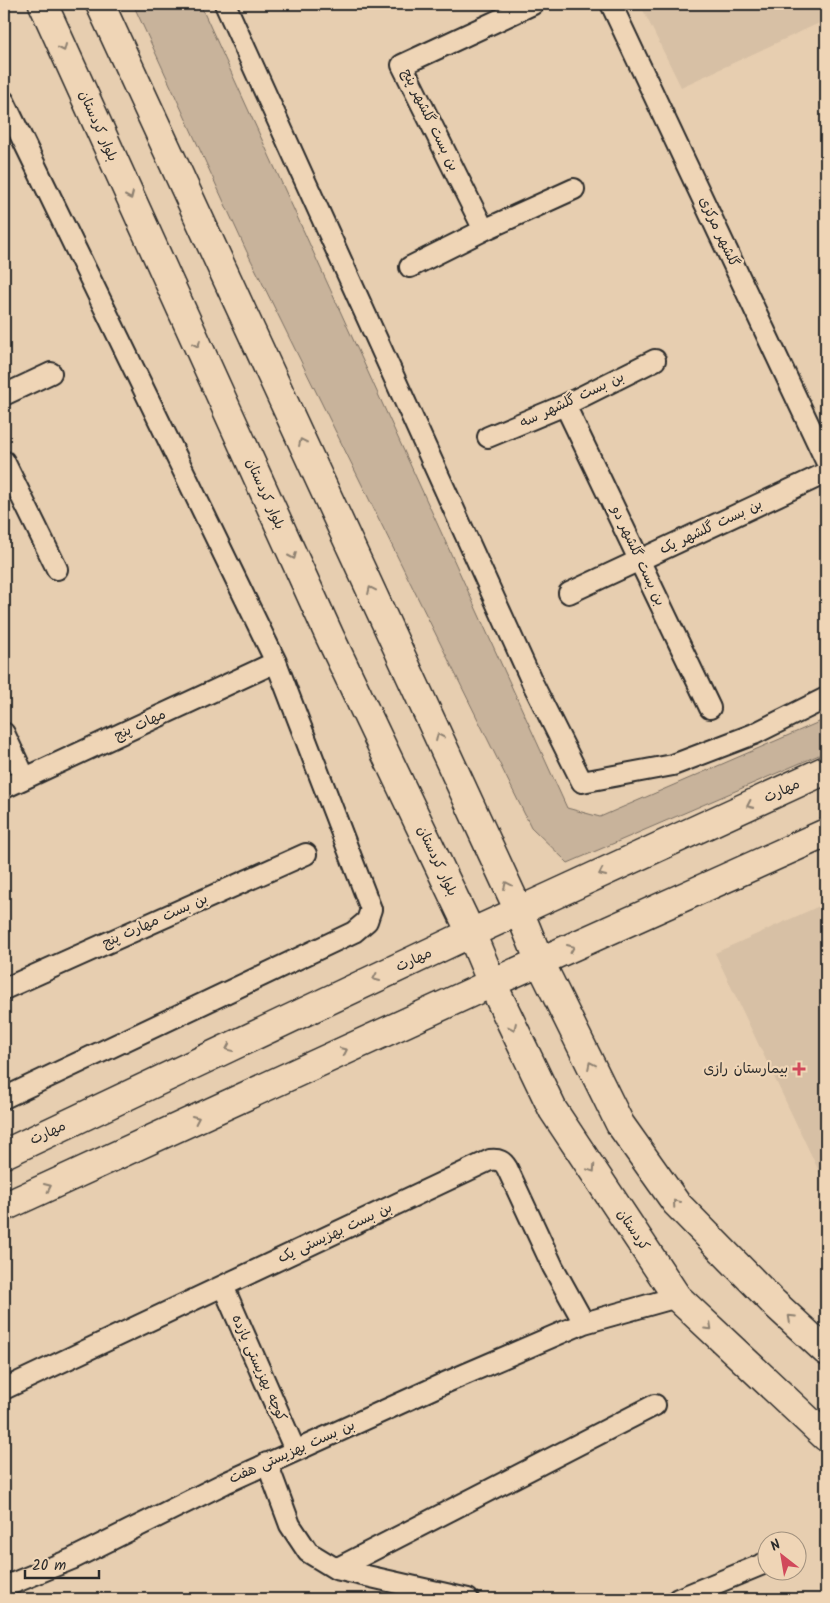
<svg xmlns="http://www.w3.org/2000/svg" width="830" height="1603" viewBox="0 0 830 1603" font-family="Kalam,'Playpen Sans Arabic',sans-serif">
<style>
.built{fill:#d7c0a5}
.green{fill:#c8b39b;stroke:#7a6f63}
.lines{fill:none;stroke-linecap:round;stroke-linejoin:round}
.street-casing{stroke:#2b2b2b;stroke-width:24}
.secondary-casing{stroke:#2b2b2b;stroke-width:31}
.street{stroke:#efd5b6;stroke-width:20}
.secondary{stroke:#efd5b6;stroke-width:28}
.oneway{stroke:#8d8070}
.poi-dot{fill:#d1495b;stroke:#efd5b6;stroke-width:2}
.labels{text-anchor:middle;dominant-baseline:central;stroke-width:4.5;stroke-linejoin:round;paint-order:stroke}
.street-label{font-size:14px;fill:#2b2b2b;stroke:#efd5b6}
.poi-label{font-size:14px;fill:#2b2b2b;stroke:#efd5b6;text-anchor:end}
</style>
<rect width="100%" height="100%" fill="#e7ceb0"/>
<filter id="ink" filterUnits="userSpaceOnUse"><feTurbulence type="fractalNoise" baseFrequency=".02" numOctaves="2"/><feDisplacementMap in="SourceGraphic" scale="10" xChannelSelector="R" yChannelSelector="G"/><feConvolveMatrix kernelMatrix="1 2 1 2 8 2 1 2 1" color-interpolation-filters="sRGB"/></filter>
<g filter="url(#ink)">
<path class="built" d="M640,4H826V20L681,87Z
M826,903V1186L715,953Z"/>
<path class="green" d="M133,4H200L567,808L600,817L826,719V752L568,863L531,827L246,250Z"/>
<g class="lines">
<defs>
<path id="street" d="M225,4L533,684L582,782L673,765L754,734L826,698
M611,4L826,461
M4,101L276,662L371,909L367,921L354,932L4,1098
M484,230L574,189
M410,267L484,230L402,65L533,4
M4,395L51,373
M565,405L710,708
M488,437L565,405L655,360
M4,461L57,569
M569,593L826,473
M4,733L25,778
M4,788L276,662
M4,989L306,854
M223,1286L295,1450
M4,1389L490,1160C499,1159 503,1161 507,1168L553,1267L584,1323
M267,1463L290,1525L308,1552L336,1569L468,1599
M336,1569L655,1405
M4,1587L72,1559L225,1483L447,1382L584,1323L677,1297
M678,1599L763,1564"/>
<path id="secondary" d="M43,4L330,637L471,933L492,983L553,1110L677,1297L826,1437
M100,4L519,911L540,962L620,1124L676,1203L774,1303L826,1351
M4,1154L471,933L826,770
M4,1207L492,983L826,833"/>
</defs>
<use href="#street" class="street-casing"/>
<use href="#secondary" class="secondary-casing"/>
<use href="#street" class="street"/>
<use href="#secondary" class="secondary"/>
</g>
<defs><path id="oneway-chevron" d="M-2-3.5L2.5 0L-2 3.5" fill="none" stroke-width="1.6" stroke-linecap="round" stroke-linejoin="round" transform="scale(1.25)"/></defs>
<g class="oneway">
<use href="#oneway-chevron" transform="translate(63 48) rotate(66)"/>
<use href="#oneway-chevron" transform="translate(130 196) rotate(66)"/>
<use href="#oneway-chevron" transform="translate(197 344) rotate(66)"/>
<use href="#oneway-chevron" transform="translate(302 442) rotate(-115)"/>
<use href="#oneway-chevron" transform="translate(293 556) rotate(66)"/>
<use href="#oneway-chevron" transform="translate(371 590) rotate(-115)"/>
<use href="#oneway-chevron" transform="translate(439 737) rotate(-115)"/>
<use href="#oneway-chevron" transform="translate(750 805) rotate(155)"/>
<use href="#oneway-chevron" transform="translate(602 873) rotate(155)"/>
<use href="#oneway-chevron" transform="translate(507 885) rotate(-115)"/>
<use href="#oneway-chevron" transform="translate(571 948) rotate(-24)"/>
<use href="#oneway-chevron" transform="translate(376 978) rotate(155)"/>
<use href="#oneway-chevron" transform="translate(513 1027) rotate(65)"/>
<use href="#oneway-chevron" transform="translate(229 1048) rotate(155)"/>
<use href="#oneway-chevron" transform="translate(344 1051) rotate(-25)"/>
<use href="#oneway-chevron" transform="translate(591 1065) rotate(-116)"/>
<use href="#oneway-chevron" transform="translate(196 1119) rotate(-25)"/>
<use href="#oneway-chevron" transform="translate(592 1169) rotate(56)"/>
<use href="#oneway-chevron" transform="translate(48 1187) rotate(-25)"/>
<use href="#oneway-chevron" transform="translate(676 1203) rotate(-130)"/>
<use href="#oneway-chevron" transform="translate(791 1318) rotate(-137)"/>
<use href="#oneway-chevron" transform="translate(709 1327) rotate(43)"/>
</g>
</g>
<path class="poi-dot" d="M796.5 1061.5h5v5h5v5h-5v5h-5v-5h-5v-5h5z"/>
<g class="labels">
<g class="street-label">
<text transform="translate(430 120) rotate(64)">بن بست گلشهر پنج</text>
<text transform="translate(98 126) rotate(66)">بلوار کردستان</text>
<text transform="translate(719 232) rotate(65)">گلشهر مرکزی</text>
<text transform="translate(572 400) rotate(-25)">بن بست گلشهر سه</text>
<text transform="translate(265 494) rotate(66)">بلوار کردستان</text>
<text transform="translate(711 527) rotate(-25)">بن بست گلشهر یک</text>
<text transform="translate(638 556) rotate(65)">بن بست گلشهر دو</text>
<text transform="translate(140 725) rotate(-25)">مهات پنج</text>
<text transform="translate(782 791) rotate(-25)">مهارت</text>
<text transform="translate(437 861) rotate(65)">بلوار کردستان</text>
<text transform="translate(155 921) rotate(-24)">بن بست مهارت پنج</text>
<text transform="translate(414 960) rotate(-25)">مهارت</text>
<text transform="translate(48 1133) rotate(-25)">مهارت</text>
<text transform="translate(633 1230) rotate(56)">کردستان</text>
<text transform="translate(335 1233) rotate(-25)">بن بست بهزیستی یک</text>
<text transform="translate(259 1368) rotate(66)">کوچه بهزیستی یازده</text>
<text transform="translate(292 1452) rotate(-24)">بن بست بهزیستی هفت</text>
</g>
<g class="poi-label">
<text x="788" y="1069">بیمارستان رازی</text>
</g>
</g>
<rect width="830" height="1603" fill="none" stroke="#efd5b6" stroke-width="20"/>
<rect x="10" y="10" width="810" height="1583" fill="none" stroke="#2b2b2b" stroke-width="2" filter="url(#ink)"/>
<g transform="translate(782 1556) rotate(329)"><circle r="24" fill="#efd5b6" stroke="#a1917e"/>
<path d="M0-4L9 19L0 12L-9 19Z" fill="#d1495b"/>
<text y="-8" font-size="14" font-weight="bold" text-anchor="middle" fill="#2b2b2b">N</text>
</g>
<path d="M25 1570v8h74v-8" fill="none" stroke="#2b2b2b" stroke-width="2.5"/>
<text x="32" y="1570" font-size="15" fill="#2b2b2b" stroke="#efd5b6" stroke-width="4" paint-order="stroke">20 m</text>
</svg>
